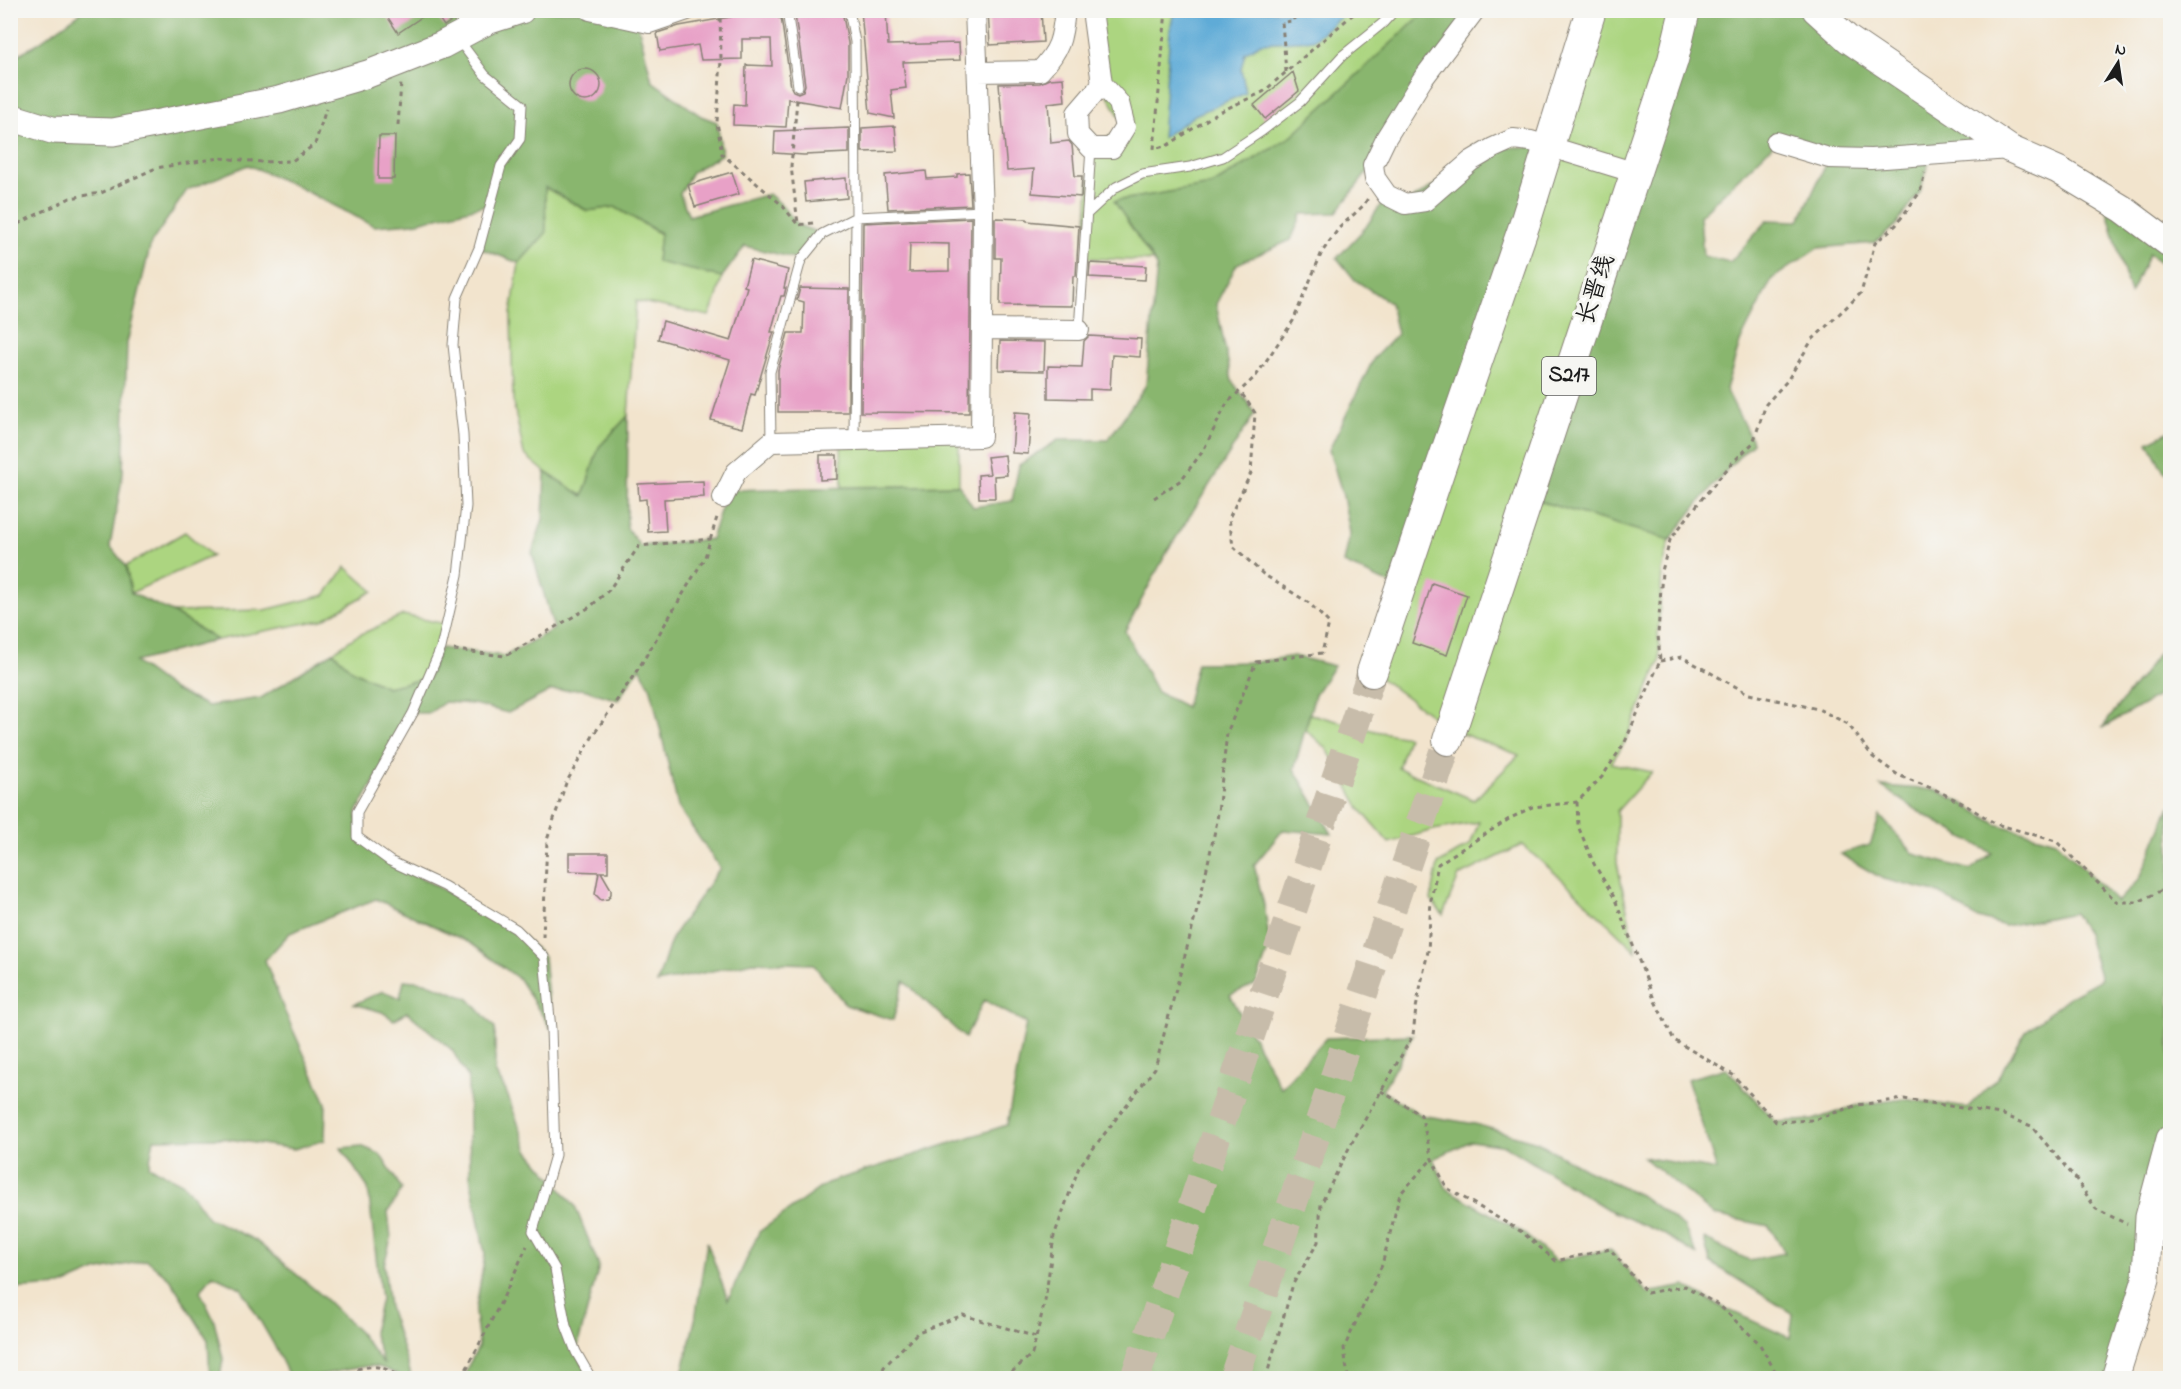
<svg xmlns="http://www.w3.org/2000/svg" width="2181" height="1389" viewBox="0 0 2181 1389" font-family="'Indie Flower','LXGW WenKai TC',sans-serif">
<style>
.green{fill:#acd580;stroke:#64784e;stroke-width:1.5}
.forest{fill:#89b66e;stroke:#526945;stroke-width:1.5;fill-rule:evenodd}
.water{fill:#5eabd7;stroke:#3d647a;stroke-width:1.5}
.building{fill:#e8a1c7;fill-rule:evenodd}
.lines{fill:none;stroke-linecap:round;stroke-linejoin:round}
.primary-tunnel{stroke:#c7bcaa;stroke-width:30;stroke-dasharray:30 15;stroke-linecap:butt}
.lane-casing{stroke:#878074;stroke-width:11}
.street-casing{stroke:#878074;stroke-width:22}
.secondary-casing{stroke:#878074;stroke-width:29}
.primary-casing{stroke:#878074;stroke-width:32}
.path{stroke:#878074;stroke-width:3;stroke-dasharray:4.5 4.5;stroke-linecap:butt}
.lane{stroke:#fff;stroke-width:9}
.street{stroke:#fff;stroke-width:20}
.secondary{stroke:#fff;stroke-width:27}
.primary{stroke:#fff;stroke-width:30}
.labels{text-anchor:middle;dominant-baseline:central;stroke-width:6;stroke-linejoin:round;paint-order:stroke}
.shield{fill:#f6f6f2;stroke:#5d5d5c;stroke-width:1.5}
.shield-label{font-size:22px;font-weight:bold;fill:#1c1c1c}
.street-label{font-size:24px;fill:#1c1c1c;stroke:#f6f6f2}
</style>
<rect width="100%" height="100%" fill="#f6f6f2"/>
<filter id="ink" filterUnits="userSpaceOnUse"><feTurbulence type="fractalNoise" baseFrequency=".0167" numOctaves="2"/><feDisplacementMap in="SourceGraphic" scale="12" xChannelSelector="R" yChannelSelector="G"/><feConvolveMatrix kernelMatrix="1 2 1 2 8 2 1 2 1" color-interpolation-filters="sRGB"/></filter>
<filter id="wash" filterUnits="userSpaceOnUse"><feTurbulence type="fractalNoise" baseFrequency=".008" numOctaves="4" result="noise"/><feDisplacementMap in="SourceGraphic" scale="24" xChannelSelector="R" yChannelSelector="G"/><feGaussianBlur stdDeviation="1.35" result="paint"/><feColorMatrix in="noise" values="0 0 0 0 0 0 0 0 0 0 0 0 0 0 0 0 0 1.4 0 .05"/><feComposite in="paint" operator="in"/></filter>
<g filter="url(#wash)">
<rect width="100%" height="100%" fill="#f2e4cd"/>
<path class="green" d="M1092,11H1426L1289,138L1212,185L1115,201L1153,261L1085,258L1091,148L1125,127L1102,84Z
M1591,11H1685L1529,498L1670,540L1662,571L1658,634L1660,661L1625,742L1611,763L1652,772L1617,811V863L1636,951L1563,880L1522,845L1459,876L1443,915L1431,900L1438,864L1470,845L1479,822L1433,830L1389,843L1361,810L1327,749L1305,729L1310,714L1375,731L1408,737L1398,768L1474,800L1519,755L1452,730L1372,672L1551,139Z
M544,187L587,211L615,207L660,234L657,262L722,277L717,297L709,316L636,301L628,416L599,447L583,496L545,472L524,454L513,401L511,314L519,263L546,233Z
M959,437V485L842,487L841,439Z
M185,532L212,556L131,593L126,566Z
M346,567L373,591L322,620L217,640L172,612L265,610L325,595Z
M403,615L446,624L428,678L387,687L353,671L333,652L355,637Z"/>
<path class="forest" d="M83,11H687L637,21L652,81L701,116L717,122L722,154L692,172L680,194L689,216L769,194L782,205L798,225L822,234L801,260L745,246L722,277L657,262L660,233L615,207L588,211L545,187L546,233L519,263L479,248L490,204L414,223L374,226L296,186L248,165L187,190L151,243L127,343L123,473L110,546L126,566L131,593L172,612L217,640L135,662L175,691L208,706L261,698L333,652L353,671L387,687L428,678L441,648L505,656L554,629L532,553L543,519L545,472L583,496L599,447L628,416L627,528L640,546L711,539L727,490L959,485L973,507L1012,501L1019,465L1058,440H1108L1146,385L1157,266L1114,201L1212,185L1289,138L1426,11H1475L1373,165L1336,213L1302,214L1291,240L1237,264L1216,304L1232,381L1255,413L1167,552L1125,631L1157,692L1186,707L1197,663L1256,662L1294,656L1334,666L1315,694L1294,769L1332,834L1283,830L1254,865L1264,905L1270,945L1256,984L1230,995L1281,1088L1326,1038L1413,1035L1382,1091L1421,1115L1475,1124L1537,1142L1585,1169L1640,1195L1684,1227L1697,1255L1662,1233L1607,1209L1506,1146L1471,1141L1433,1159L1447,1189L1522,1232L1556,1261L1610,1249L1647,1293L1685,1286L1720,1306L1790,1338L1793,1314L1710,1262L1704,1239L1749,1260L1785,1253L1769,1226L1714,1215L1643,1157L1717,1170L1687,1079L1726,1068L1776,1122L1813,1120L1858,1105L1904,1099L1967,1108L1998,1077L2026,1031L2072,995L2101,979L2087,933L2074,913L2005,926L1975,917L1939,893L1883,879L1840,854L1870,845L1880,816L1914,854L1970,870L1992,853L1923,814L1881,786L1936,790L1962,803L1996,824L2056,841L2117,902L2140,878L2170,806V1139L2115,1378H681L695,1320L707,1242L728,1300L759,1232L827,1183L1007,1125L1026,1023L984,1000L965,1038L904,981L893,1020L846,1005L813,964L753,962L657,983L672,937L720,868L678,807L651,689L640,667L618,700L583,689L550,691L508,713L473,704L445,702L429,713H413L357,812L358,837L390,861L516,929L544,957L551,1029L519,979L470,943L376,899L290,933L265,960L284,1010L326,1103L325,1140L294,1149L221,1138L154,1139L149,1166L184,1184L208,1218L255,1240L319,1293L359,1332L384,1365L373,1332L381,1299L368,1188L341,1148L361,1146L380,1154L402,1189L388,1212L391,1238L384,1265L389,1307L412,1378C396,1378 386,1365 369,1366C343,1369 316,1378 290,1378L273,1343L241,1288L213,1275L200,1291L214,1320L223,1359L220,1378H210L208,1340L170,1279L147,1260L96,1271L61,1286L11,1289V59L38,43Z
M1685,11H1816L2010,149L1931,154L1920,192L1896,225L1875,243L1818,248L1772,279L1740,342L1726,389L1753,443C1722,472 1696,506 1670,540L1529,498ZM1776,142L1829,158L1799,221L1768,220L1730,262L1703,256L1700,216Z
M1549,146L1400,589L1344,563L1350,533L1343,496L1329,450L1374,358L1397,334L1390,303L1355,280L1337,258L1366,227L1387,195L1405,204L1493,148Z
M2103,196L2170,244V269L2149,254L2130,294Z
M2170,431V473L2164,472L2148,442Z
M2170,638V682L2155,698L2102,728Z
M404,980L425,982L469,999L495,1028V1072L506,1091L528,1150L575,1206L599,1266L576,1352L591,1378H465L467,1368L479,1346L475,1313L485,1255L470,1176L468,1078L452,1050L407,1012L394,1020L382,1012L354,1004L383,991L400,998Z"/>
<path class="water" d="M1174,11V10L1348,11L1313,40L1261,43L1245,53L1241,69L1246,93L1195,115L1162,138L1170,30Z"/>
<g id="blocks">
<path class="building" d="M383,10H432L398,33Z
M433,10H468L444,26Z
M730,10H778L779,18L781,17L791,87L793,91L798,93L803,91L805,85L795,15L842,10L848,43V74L842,108L788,99L786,127L733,125L734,104L745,105L746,65L772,66L771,39H742V59L701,60L698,45L660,51L657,33L679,26L731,17Z
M861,10H886L888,45L959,43L960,60L903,62L906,88L891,90L894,118L870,113Z
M988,10H1041L1043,42L990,45Z
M569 85a16 16 0 1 1 32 0a16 16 0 1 1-32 0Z
M1293,72L1299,91L1265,119L1254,105Z
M1063,78L1065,101L1048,103L1051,143L1069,141L1072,145L1075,176H1082L1081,197L1032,193L1034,169L1007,171L999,84L1040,83L1049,79Z
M895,126L897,151L862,152V128Z
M849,128V153L804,155L774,153L775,131Z
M379,136H395L394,179H378Z
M926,171L927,179L957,177V174L969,173L971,205L888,209L885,175Z
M732,172L739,194L695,207L688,185Z
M846,178L847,198L806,202L804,182Z
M971,218L969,413L861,412L863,223ZM910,243L949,244V271L909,272Z
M995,218L1027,219V221L1079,226L1076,276H1073L1072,306L1000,305L1001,258H995Z
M751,260L788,270L784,288H786L784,296H781L771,332H774L772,338L755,395L751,394L742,428L711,420L730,360L658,339L663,321L731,341L747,287L744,286Z
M1090,263L1146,266L1145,280L1089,277Z
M800,288L849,289L848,412H778V370L788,333H803L804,302L797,300Z
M1089,336L1141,339L1140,357L1112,355L1110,390L1090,389V399L1048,398V366L1082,367L1084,341Z
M1000,341L1045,342L1044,371L999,370Z
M1015,412L1031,413L1028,454L1012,453Z
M820,455H837V479L820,480Z
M1005,455L1007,475L994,476L995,498H979L978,475L990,474L987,457Z
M703,481L704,497L664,499L666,531L648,532L646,499L639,500L638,484Z
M1432,583L1467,595L1447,655L1412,643Z
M569,853H608V872H601L611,889V894L608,899L601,900L595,894L599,872L569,871Z"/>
</g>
</g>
<g filter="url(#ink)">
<use href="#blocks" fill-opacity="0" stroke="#878074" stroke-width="1.5"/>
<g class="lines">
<path class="primary-tunnel" d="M1135,1378L1372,672
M1234,1378L1448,740"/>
<defs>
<path id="lane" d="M787,10L798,86
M458,39L485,75L522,105L520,139L501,166L479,248L457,298L453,345L463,435L466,506L458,575L441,648L413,713L357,812V837L390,861L444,886L516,929L544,957L551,1029L555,1155L533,1231L555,1269L566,1326L576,1352L591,1378
M1088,213L1116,187L1142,174L1190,167L1223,157L1262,131L1300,102L1342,56L1383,23L1395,10
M1079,330L1091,148
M854,439L856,217L983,211
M771,442L770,372L801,260L822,234L856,217L855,42L849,10"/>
<path id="street" d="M590,10L649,23L687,10
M1092,10L1102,84L1119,103L1125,127L1112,148H1091L1078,134L1077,113L1102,84
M1475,10L1422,80L1386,138L1373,165L1375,178L1387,195L1405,204L1425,201L1471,161L1493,148L1513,139L1531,141L1636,173
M978,72L1040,71C1060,50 1062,39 1065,10
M1776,142L1829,158L1871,159L2010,149
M982,329L1079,330
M723,498L736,472L771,442L981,437L983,211L975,10"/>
<path id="secondary" d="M1816,10L1848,39L2010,149L2058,170L2123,209L2170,244
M10,117L52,130L113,132L279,100L368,74L442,45L487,21L521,10
M2115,1378L2146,1279L2149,1217L2170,1139"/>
<path id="primary" d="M1372,672L1440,469L1525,223L1591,10
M1448,740L1673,60L1685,10"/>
</defs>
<use href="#lane" class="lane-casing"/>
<use href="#street" class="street-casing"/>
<use href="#secondary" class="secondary-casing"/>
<use href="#primary" class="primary-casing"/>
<path class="path" d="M717,10L720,14L721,60L717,122L722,154L782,205L798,225L813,223
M1166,10L1154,149L1168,145L1217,113L1263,92L1358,10
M1286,72L1282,22L1294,21L1293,10
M797,100L791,166L798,224
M398,125L401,83
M10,228L70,198L101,193L156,168L220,158L262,162L292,161L315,144L326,109
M1154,498L1181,480L1203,451L1227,403L1256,376L1293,321L1322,252L1339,228L1364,205L1368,198
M454,650L505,656L590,607L609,590L639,546L711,539
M1660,661L1682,657L1749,694L1818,709L1848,724L1873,757L1898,775L1936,790L1962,803L1996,824L2056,841L2117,902H2138L2170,886
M1577,802L1578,826L1594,864L1614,897L1654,999L1674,1040L1733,1075L1776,1122L1813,1120L1858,1105L1904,1099L2001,1114L2031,1126L2076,1179L2096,1209L2127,1224
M543,937L547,840L566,783L594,734L640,666L705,557L718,514
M1381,1091L1421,1115L1432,1159L1447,1188L1522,1232L1556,1261L1610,1249L1647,1293L1685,1286L1720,1306L1759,1343L1779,1378
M357,1369C378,1364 384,1367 402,1378
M465,1378L467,1368L503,1298L527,1246
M880,1378L884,1367L918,1332L963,1315L1036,1337
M1005,1378L1032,1354L1045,1301L1054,1236L1079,1167L1155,1068L1201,895L1217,821L1227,733L1256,662L1322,653L1329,623L1309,603L1263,574L1233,546L1229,518L1251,473L1255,413L1240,391
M1266,1378L1293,1284L1318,1242L1321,1204L1350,1146L1413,1035L1416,1008L1428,951L1431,900L1438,864L1509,819L1532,807L1577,802L1602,777L1625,742L1660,661L1658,634L1662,571L1670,540L1700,501L1733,462L1753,443L1766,404L1787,381L1812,340L1861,293L1875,243L1896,225L1920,192L1925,173
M1348,1378L1344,1348L1382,1265L1400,1194L1432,1159"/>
<use href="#lane" class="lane"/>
<use href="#street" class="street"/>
<use href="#secondary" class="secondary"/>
<use href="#primary" class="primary"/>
</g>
</g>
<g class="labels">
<rect class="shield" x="1542" y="357" width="54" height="38" rx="4.5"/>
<g class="shield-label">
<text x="1569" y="376">S217</text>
</g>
<g class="street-label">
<text transform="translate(1597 290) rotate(-72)">长晋线</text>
</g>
</g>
<rect width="2181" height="1389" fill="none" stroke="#f6f6f2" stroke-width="36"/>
<g transform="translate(2118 63) rotate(12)" stroke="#f6f6f2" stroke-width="4.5" paint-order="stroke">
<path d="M0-4.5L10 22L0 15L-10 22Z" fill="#1c1c1c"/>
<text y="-9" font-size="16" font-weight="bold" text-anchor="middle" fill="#1c1c1c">N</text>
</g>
</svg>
